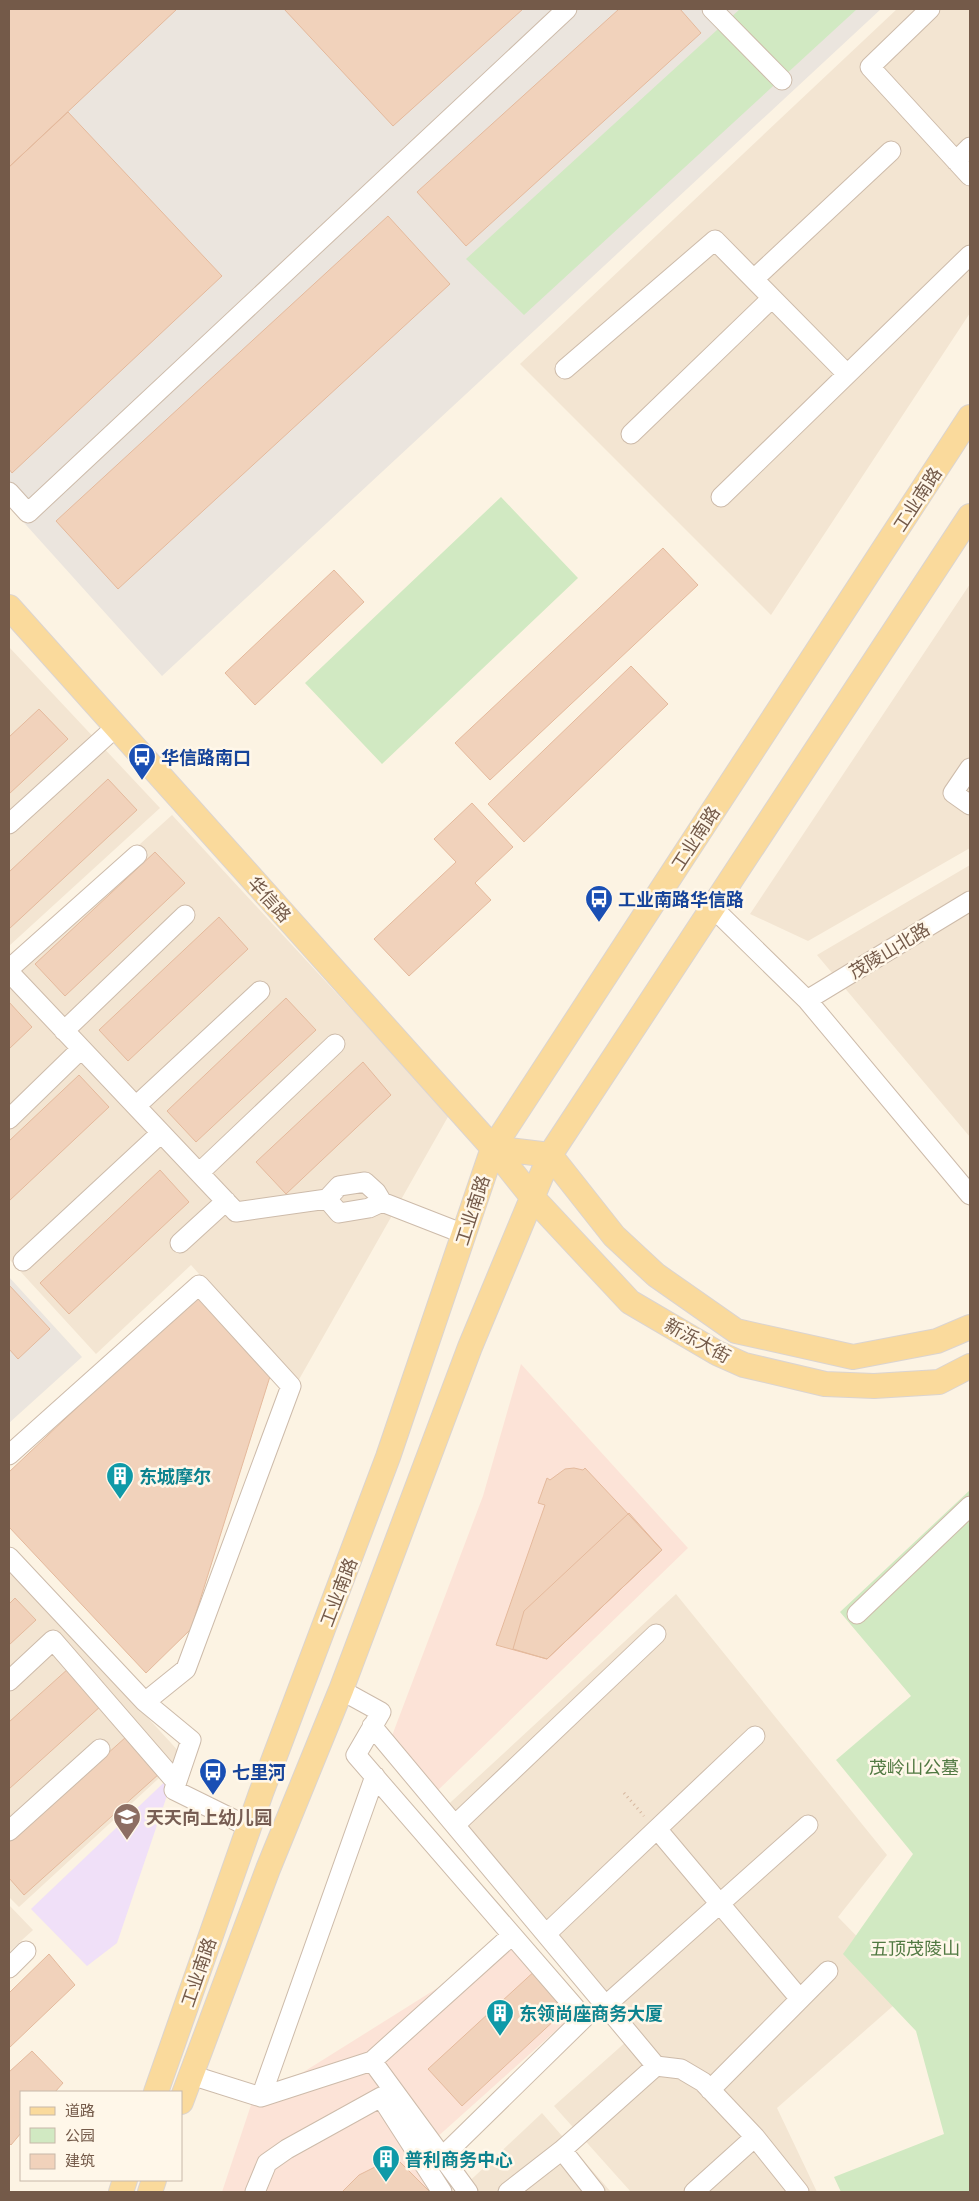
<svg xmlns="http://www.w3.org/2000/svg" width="979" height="2201" viewBox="0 0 979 2201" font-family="'Open Sans','Noto Sans SC',sans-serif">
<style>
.residential{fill:#f3e5d2}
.commercial{fill:#fce3d7}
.industrial{fill:#ebe5de}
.education{fill:#f0e0f8}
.green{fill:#d1e9c2}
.building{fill:#f1d2bb;stroke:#e4b99c}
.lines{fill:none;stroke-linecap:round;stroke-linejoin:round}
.minor-casing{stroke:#cdbbaa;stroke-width:21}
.major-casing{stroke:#dbd4d0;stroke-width:26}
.path{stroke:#d6b69e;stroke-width:3;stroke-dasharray:1 4;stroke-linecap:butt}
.minor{stroke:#fff;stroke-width:19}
.major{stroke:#fada9c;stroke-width:24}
.labels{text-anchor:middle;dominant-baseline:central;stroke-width:5;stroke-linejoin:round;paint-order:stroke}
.street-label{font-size:18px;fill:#745a49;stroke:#fff7e9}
.transit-label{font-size:18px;font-weight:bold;fill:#164399;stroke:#fff7e9;text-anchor:start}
.culture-label{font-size:18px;font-weight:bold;fill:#0d838f;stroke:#fff7e9;text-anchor:start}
.park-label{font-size:18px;fill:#517942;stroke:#fff7e9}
.education-label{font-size:18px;font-weight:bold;fill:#785e54;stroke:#fff7e9;text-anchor:start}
</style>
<rect width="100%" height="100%" fill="#fcf3e3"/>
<path class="residential" d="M897,9H970V313L771,615L520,364Z
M970,584V848L808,941L750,914Z
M9,647L160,808L9,946Z
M172,815L449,1115L297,1383L191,1265L96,1354L9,1259V963Z
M970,865V1137L817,955Z
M9,1567L183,1756L19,1907L9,1897Z
M676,1594L887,1855L838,1917L910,1991L777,2108L817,2192H631L554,2106L628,2040L439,1813Z
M9,1905L33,1930L9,1952Z
M542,2113L611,2192H458Z"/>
<path class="commercial" d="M521,1364L688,1548L433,1795L390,1741L483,1496Z
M514,1940L580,2009L435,2139L460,2175L441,2192H222L251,2105Z"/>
<path class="industrial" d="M9,9H881L162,676L9,506Z
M9,1277L82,1357L9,1423Z"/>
<path class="education" d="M175,1772L117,1943L87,1966L31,1909Z"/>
<path class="green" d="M740,9H857L524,315L466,259Z
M501,497L578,578L382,764L305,683Z
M970,1490V2192H841L834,2177L944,2134L916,2031L843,1954L913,1854L836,1760L911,1696L840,1612Z"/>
<path class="building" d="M9,9H177L9,167Z
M284,9H523L393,126Z
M619,9H680L701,33L466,246L417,192Z
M68,112L222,276L12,473L9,469V167Z
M388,216L450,284L118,589L56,521Z
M663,548L698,585L490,780L455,743Z
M334,570L364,602L255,705L225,673Z
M631,666L668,704L524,842L488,804Z
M39,709L68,739L9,794V737Z
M108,779L137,810L9,929V872Z
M472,803L513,847L475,883L491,900L409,976L374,939L456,862L434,839Z
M155,852L185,883L65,996L35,964Z
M219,917L248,949L128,1061L99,1030Z
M286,998L316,1030L196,1142L167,1111Z
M9,1002L32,1027L9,1049Z
M363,1062L391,1095L286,1194L256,1162Z
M79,1075L109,1107L9,1201V1141Z
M160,1170L189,1202L69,1314L40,1283Z
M9,1285L50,1329L18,1359L9,1349Z
M198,1293L272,1370L191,1629L146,1673L9,1527V1472Z
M574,1468L583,1470L585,1468L662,1550L547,1659L496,1645L545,1505L538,1503L547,1478L550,1480L565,1469Z
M629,1513L662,1550L547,1659L513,1649L524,1611Z
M15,1598L36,1620L9,1645V1604Z
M79,1659L112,1696L9,1789V1722Z
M136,1728L169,1765L24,1895L9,1878V1842Z
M49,1954L75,1985L9,2048V1993Z
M538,1968L572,2004L462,2106L428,2069Z
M32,2051L63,2083L55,2092H21V2133L11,2145L9,2143V2072Z
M395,2157L430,2192H342L359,2175Z"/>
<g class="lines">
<defs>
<path id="minor" d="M712,9L782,80
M930,9L870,67L970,176
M956,161L970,147
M754,279L891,151
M565,369L715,240L847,374
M631,434L772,298
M9,492L28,513L567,9
M721,497L970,255
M970,768L953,793L970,805
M9,824L116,727
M712,907L807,1000L970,1195
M9,969L137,855
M9,972L236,1212L327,1199L339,1213L369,1208L382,1202L464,1234
M807,1000L970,901
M64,1031L185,915
M136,1106L260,991
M9,1119L81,1049
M199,1173L335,1044
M327,1199L339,1186L365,1182L376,1192L382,1202
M180,1243L226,1201
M23,1261L161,1133
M9,1455L199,1285L291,1386L186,1669L145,1702L9,1557
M857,1614L970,1506
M9,1681L53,1640L176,1782
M341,1690L381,1712L356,1755L584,2018L442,2157
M145,1702L191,1740L174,1790L249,1827
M372,1726L656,2066L681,2069L703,2082L755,2137L799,2192
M455,1825L656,1634
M657,1829L800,1999
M9,1831L100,1749
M546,1934L755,1736
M9,1968L26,1951
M605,2006L808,1825
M372,2061L468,2192
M191,2075L261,2097L372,2061L512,1935
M710,2090L828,1971
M261,2097L375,1776
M562,2150L656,2066
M255,2192L267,2163L287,2149L381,2097L442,2192
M508,2192L562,2150L595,2192
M694,2192L755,2137"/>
<path id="major" d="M9,607L493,1148L533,1198L630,1302L717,1353L744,1365L825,1384L874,1386L939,1382L970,1366
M493,1148L550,1155
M550,1155L614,1236L656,1275L736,1331L853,1357L937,1341L970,1327
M156,2092L261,1793L388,1457L493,1148L970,417
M181,2102L268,1869L341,1690L470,1347L550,1155L970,516
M121,2192L125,2180
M150,2192L154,2180"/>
</defs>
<use href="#minor" class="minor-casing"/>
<use href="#major" class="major-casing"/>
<path class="path" d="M624,1793L644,1816"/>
<use href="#minor" class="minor"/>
<use href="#major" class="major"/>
</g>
<defs>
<symbol id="bus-pin" viewBox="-11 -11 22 30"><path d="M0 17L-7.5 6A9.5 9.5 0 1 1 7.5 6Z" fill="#1a4fb4" stroke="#fff7e9"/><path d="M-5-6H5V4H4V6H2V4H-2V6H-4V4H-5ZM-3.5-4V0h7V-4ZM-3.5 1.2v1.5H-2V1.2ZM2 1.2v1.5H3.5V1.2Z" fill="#fff"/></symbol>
<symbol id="building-pin" viewBox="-11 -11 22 30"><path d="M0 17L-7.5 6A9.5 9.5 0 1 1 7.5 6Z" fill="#0f9aa8" stroke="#fff7e9"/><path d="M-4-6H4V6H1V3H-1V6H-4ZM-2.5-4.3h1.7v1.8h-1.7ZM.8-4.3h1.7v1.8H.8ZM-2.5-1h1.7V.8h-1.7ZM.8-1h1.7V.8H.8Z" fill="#fff"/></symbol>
<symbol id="school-pin" viewBox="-11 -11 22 30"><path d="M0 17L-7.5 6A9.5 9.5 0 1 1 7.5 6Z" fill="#8d6e63" stroke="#fff7e9"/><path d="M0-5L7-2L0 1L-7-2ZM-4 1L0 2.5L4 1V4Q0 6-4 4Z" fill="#fff"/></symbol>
</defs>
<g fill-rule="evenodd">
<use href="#bus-pin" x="126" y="741" width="32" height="43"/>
<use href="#bus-pin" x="583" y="883" width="32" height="43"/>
<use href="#building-pin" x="104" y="1460" width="32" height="43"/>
<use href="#bus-pin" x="197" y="1756" width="32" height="43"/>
<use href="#school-pin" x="111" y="1801" width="32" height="43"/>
<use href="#building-pin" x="484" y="1997" width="32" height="43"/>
<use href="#building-pin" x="370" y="2143" width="32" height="43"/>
</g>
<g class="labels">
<g class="street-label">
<text transform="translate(917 499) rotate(-57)">工业南路</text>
<text transform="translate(695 838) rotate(-57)">工业南路</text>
<text transform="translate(270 899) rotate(48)">华信路</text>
<text transform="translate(889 950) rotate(-31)">茂陵山北路</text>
<text transform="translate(472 1210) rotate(-72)">工业南路</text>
<text transform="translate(698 1340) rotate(29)">新泺大街</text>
<text transform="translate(338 1592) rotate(-69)">工业南路</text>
<text transform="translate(198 1972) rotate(-71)">工业南路</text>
</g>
<g class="transit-label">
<text x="161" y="757">华信路南口</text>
<text x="618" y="899">工业南路华信路</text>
<text x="232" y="1772">七里河</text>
</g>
<g class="culture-label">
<text x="139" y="1476">东城摩尔</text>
<text x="519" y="2013">东领尚座商务大厦</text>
<text x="405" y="2159">普利商务中心</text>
</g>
<g class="park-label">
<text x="914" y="1767">茂岭山公墓</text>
<text x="915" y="1948">五顶茂陵山</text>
</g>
<g class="education-label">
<text x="146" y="1817">天天向上幼儿园</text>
</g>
</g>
<rect width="979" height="2201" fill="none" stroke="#745a49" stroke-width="20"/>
<rect x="20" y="2091" width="162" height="90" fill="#fff7e9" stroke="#c7b8a9"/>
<rect x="30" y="2107" width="25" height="8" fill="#fada9c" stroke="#c7b8a9"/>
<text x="65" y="2116" font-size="15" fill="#745a49">道路</text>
<rect x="30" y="2128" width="25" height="15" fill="#d1e9c2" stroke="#c7b8a9"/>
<text x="65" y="2141" font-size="15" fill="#745a49">公园</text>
<rect x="30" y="2154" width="25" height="15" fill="#f1d2bb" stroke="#c7b8a9"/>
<text x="65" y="2166" font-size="15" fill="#745a49">建筑</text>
</svg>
